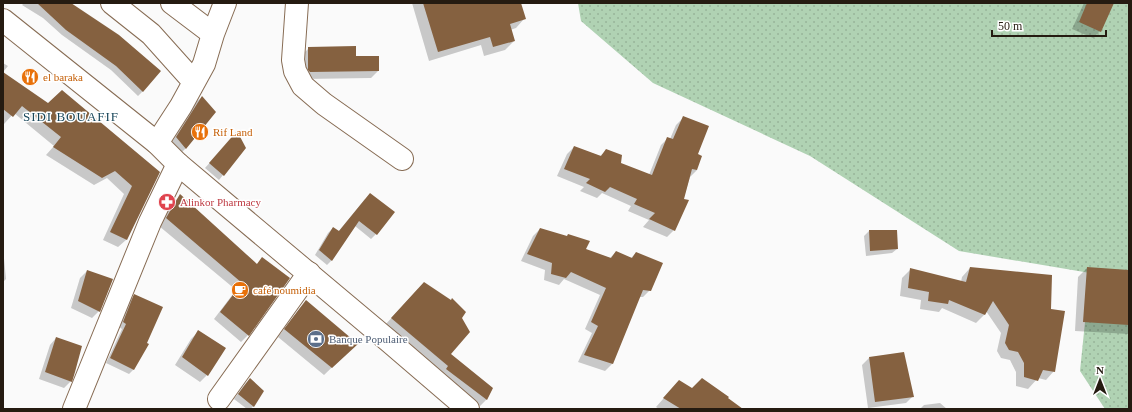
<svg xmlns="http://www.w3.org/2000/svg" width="1132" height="412" viewBox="0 0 1132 412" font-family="Georgia,serif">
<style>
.grass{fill:url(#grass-dots)}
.shadow{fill:#0003}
.building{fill:#856140}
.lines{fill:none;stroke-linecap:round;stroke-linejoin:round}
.minor-casing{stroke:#876c54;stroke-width:24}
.highway-casing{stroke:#876c54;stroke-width:24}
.minor{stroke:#fff;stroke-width:22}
.highway{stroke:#fff;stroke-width:22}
.labels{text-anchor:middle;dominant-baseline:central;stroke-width:3;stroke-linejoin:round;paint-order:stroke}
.food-label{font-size:11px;fill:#c56008;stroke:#fff;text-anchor:start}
.health-label{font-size:11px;fill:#be3a42;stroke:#fff;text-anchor:start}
.service-label{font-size:11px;fill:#4e5e75;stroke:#fff;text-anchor:start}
.quarter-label{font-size:13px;letter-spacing:1px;fill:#19475b;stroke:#fff}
</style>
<defs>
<pattern id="grass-dots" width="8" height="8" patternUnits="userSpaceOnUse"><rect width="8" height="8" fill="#b0d2b3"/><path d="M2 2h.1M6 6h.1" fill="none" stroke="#97b499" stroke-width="1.8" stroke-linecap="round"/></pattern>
</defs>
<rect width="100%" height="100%" fill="#fafafa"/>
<path class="grass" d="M578,3H1129V409H1105L1080,371L1090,273L959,251L810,156L653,83L581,21Z"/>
<path class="shadow" d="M24,3H68L143,91L138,96L111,70L62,35L43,18L22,5Z
M412,3H520L524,19L516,28L510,30L514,41L505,50L484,56L481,45L429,61Z
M1084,3H1113L1100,31L1093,38L1072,29Z
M309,48L355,57L378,71L371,78L303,79L302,55Z
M3,63L8,66L3,72Z
M3,73L48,105L159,172L126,240L118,247L103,240L124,194L107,178L94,185L46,155L54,146L14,113L4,124L3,123Z
M202,97L186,148L181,153L172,142L197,101Z
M683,118L697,154V170L690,177L674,230L667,237L643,227L649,220L628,211L631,206L602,193L597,198L580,191L584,187L557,176L567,154L574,147L600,156L606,151L620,164L649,175L661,145L668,138L670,139L676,125Z
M233,137L223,175L219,180L205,168Z
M180,196L256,265L262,259L248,335L241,342L214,319L236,290L159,226L173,203Z
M365,199L376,234L371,239L355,226L331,261L327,265L315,255L328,233L333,228L338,232Z
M540,229L585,250L610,258L616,252L631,258L636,253L650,290L643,297H639L612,364L605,371L578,362L592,333L585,329L600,295L564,279L559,285L544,280L545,270L521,261L533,236Z
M869,231L897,249L892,253L866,256L864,236Z
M3,248L6,279L3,282Z
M970,268L1050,310L1054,371L1046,380L1038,378L1028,389L1016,386V372L1010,360L1001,358L997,351L1001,333L986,311L984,315L976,323L942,308L939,312L920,309L921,300L900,296L902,278L910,270L961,282L962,277Z
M1087,268L1129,271V334L1075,331L1078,277Z
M87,271L99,311L92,318L71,308L80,278Z
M418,289L460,318L449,355L492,389L486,400L480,406L440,376L385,325Z
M135,295L134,369L129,374L106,363L122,329L119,327L130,300Z
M307,301L350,350L324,375L278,337L300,308Z
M198,332L207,375L200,382L175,365L191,339Z
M56,338L71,381L64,388L39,379L50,345Z
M869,358L913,396L906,403L868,408L862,365Z
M250,379L254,406L250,409H247L234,399L245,384Z
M671,390H692L727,398L741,409H659L656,407Z
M940,403L947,409H920L924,405Z
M3,408L30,409H3Z"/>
<path class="building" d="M37,3H71L119,35L161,71L143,92L116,66L66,30Z
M423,3H521L526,19L510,24L515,41L493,47L490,37L438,52Z
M1087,3H1114L1101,32L1079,22Z
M356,46V56H379V71L310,72L308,70V47Z
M3,72L48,103L62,90L160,172L127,240L110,232L132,186L115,171L102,178L53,147L61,137L22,106L13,117L3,109Z
M202,96L216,112L186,149L176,137Z
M683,116L709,126L698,154L702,156L697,170L692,169L684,199L689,200L675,231L649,219L655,213L634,204L637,199L610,187L605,192L586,183L590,179L564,169L574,146L601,156L606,149L622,155L621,163L652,175L667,137L673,139Z
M237,131L246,148L224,176L209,163Z
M370,193L395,212L377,235L359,221L332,261L319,250L333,227L339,231Z
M180,194L257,264L262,257L290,278L249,336L220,312L242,283L166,218Z
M540,228L567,236L568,234L590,241L586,249L611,258L616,251L632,258L636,252L663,263L651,291L643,290L613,364L584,355L598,326L591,322L606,288L571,272L566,278L551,274L552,263L527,254Z
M869,230H897L898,249L870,251Z
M970,267L1052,275L1051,309L1065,311L1055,372L1043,370L1038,381L1024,377V363L1018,352L1009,350L1005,343L1009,325L993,301L985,315L949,300L948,304L928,301L929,292L908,288L910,268L966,282Z
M1087,267L1129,270V325L1083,322Z
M87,270L113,279L100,312L78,301Z
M424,282L451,300L452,298L466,312L462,318L470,332L451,354L493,388L487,400L446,369L448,366L391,318Z
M134,294L163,307L147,343L149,344L134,370L110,358L126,324L123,322Z
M306,300L358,344L332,368L284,329Z
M198,330L226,348L208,376L182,357Z
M56,337L82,346L75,372L72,382L45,372Z
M904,352L914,397L875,402L869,357Z
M250,378L264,391L254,407L238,394Z
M702,378L729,397L728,398L743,409H681L663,398L679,380L692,388Z"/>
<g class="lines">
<defs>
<path id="minor" d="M112,3L151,34L194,82
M172,3L213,34
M297,3L293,60L295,71L303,86L324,104L402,159
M157,143L181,106L204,64L213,34L225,3
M219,399L309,273
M74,409L150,222L178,164"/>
<path id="highway" d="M3,20L157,143L178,164L390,342L468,409"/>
</defs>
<use href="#minor" class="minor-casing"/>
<use href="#highway" class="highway-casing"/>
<use href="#minor" class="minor"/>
<use href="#highway" class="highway"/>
</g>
<defs>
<symbol id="restaurant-disc" viewBox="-11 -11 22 22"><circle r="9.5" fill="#e8710a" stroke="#fff"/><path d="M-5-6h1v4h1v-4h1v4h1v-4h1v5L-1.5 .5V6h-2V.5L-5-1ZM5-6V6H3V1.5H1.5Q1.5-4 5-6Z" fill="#fff"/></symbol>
<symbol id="pharmacy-disc" viewBox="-11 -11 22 22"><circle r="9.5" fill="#e0444e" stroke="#fff"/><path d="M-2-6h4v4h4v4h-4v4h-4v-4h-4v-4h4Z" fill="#fff"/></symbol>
<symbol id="cafe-disc" viewBox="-11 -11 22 22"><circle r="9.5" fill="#e8710a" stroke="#fff"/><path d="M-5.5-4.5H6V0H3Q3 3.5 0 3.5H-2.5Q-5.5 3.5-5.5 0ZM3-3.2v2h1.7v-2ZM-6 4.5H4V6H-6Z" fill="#fff"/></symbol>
<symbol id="bank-disc" viewBox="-11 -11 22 22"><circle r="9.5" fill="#5c6f8a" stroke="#fff"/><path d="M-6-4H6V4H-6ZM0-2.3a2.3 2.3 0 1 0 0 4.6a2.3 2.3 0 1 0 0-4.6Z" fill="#fff"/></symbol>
</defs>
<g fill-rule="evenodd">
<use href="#restaurant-disc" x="20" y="67" width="20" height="20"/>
<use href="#restaurant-disc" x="190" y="122" width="20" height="20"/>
<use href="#pharmacy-disc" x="157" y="192" width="20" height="20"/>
<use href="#cafe-disc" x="230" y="280" width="20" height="20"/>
<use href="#bank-disc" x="306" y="329" width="20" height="20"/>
</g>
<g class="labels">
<g class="food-label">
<text x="43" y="77">el baraka</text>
<text x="213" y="132">Rif Land</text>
<text x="253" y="290">café noumidia</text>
</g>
<g class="health-label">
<text x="180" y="202">Alinkor Pharmacy</text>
</g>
<g class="service-label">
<text x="329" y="339">Banque Populaire</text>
</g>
<g class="quarter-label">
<text x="71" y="116">SIDI BOUAFIF</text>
</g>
</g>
<rect width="1132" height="412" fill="none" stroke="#251b11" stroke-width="8"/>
<g transform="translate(1100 380)" stroke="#ffffff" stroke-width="3" paint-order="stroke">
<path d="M0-3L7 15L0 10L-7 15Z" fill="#251b11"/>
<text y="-6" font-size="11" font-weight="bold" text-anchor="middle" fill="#251b11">N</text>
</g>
<path d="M992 30v6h114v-6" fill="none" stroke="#251b11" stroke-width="2"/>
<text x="998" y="30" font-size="12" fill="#251b11" stroke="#ffffff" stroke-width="3" paint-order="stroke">50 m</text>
</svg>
